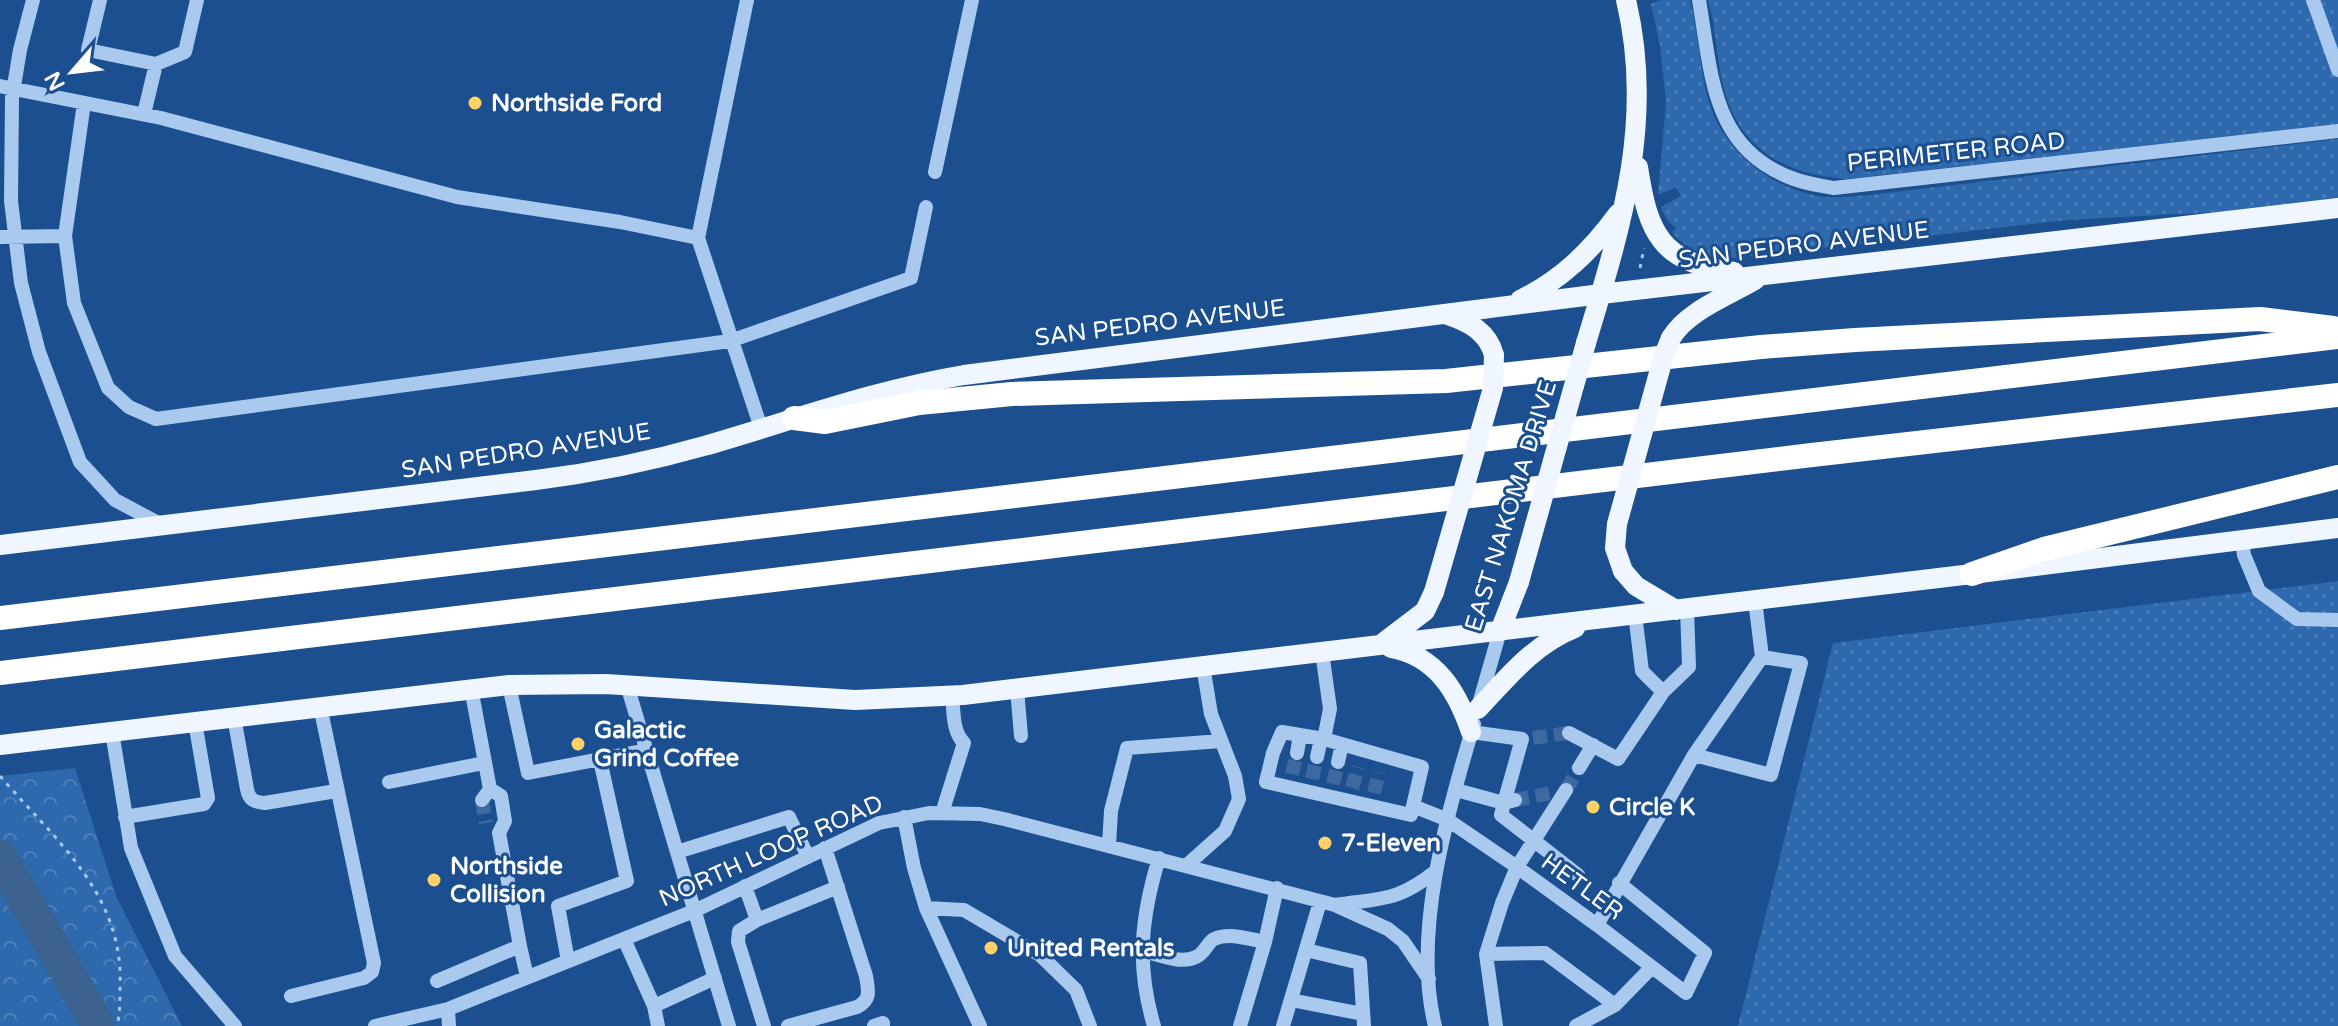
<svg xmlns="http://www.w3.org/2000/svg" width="2338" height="1026" viewBox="0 0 2338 1026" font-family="'Varela Round',sans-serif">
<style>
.green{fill:url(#green-dots)}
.forest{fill:url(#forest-crowns)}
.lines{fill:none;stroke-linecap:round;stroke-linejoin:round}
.river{stroke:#3c6290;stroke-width:34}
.minor-tunnel{stroke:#3d69a0;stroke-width:14;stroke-dasharray:14 7;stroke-linecap:butt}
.path{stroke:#a9c9ee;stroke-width:3;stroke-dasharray:4 6;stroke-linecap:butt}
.minor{stroke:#a9c9ee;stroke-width:14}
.major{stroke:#f0f6ff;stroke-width:20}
.highway{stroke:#fff;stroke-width:24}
.major-bridge{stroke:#f0f6ff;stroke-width:20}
.poi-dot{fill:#ffd166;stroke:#1b4f8f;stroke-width:3}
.labels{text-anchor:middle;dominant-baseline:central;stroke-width:6;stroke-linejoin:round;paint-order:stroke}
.poi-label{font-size:24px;font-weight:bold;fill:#fff;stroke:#1b4f8f;text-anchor:start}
.street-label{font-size:24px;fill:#fff;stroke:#1b4f8f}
</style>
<defs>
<pattern id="green-dots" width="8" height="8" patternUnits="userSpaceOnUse" patternTransform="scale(2)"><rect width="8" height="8" fill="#2e69ad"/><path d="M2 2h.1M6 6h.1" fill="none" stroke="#4d80b9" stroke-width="1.8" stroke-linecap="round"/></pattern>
<pattern id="forest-crowns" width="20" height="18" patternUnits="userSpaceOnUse" patternTransform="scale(2)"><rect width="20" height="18" fill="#2e69ad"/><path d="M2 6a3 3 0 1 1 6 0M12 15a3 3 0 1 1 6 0" fill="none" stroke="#4d80b9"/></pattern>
</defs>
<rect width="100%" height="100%" fill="#1b4f8f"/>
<path class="green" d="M1661,0H1690C1699,34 1699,69 1709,102C1724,153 1775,192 1827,197C1841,198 1856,196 1870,195L2338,139V198L2218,212L2066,220L1734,258C1709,259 1689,251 1672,233L1676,228L1667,220L1661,207L1681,196L1676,187L1658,195L1666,102L1660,45L1651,4Z
M1708,0H2338V124L1846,179C1789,175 1741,151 1725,92C1716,62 1717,30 1708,0Z
M2338,581V1026H1738L1833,643Z"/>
<path class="forest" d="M75,768L116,896L182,1026H0V776Z"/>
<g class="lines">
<path class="river" d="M0,857L97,1023"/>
<path class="minor-tunnel" d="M1533,738L1569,733
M1292,774L1297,753
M1312,779L1317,757
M1333,784L1338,762
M1352,788L1358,767
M1566,790L1579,768
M1374,793L1379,772
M482,800L486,823
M1515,800L1552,793"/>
<path class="path" d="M1640,268L1644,248
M0,776C56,841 125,895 120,989C120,1001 120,1014 117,1026"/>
<path class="minor" d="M33,0L20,50L12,98L11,201L21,283L39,352L80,462L115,500L162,525
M100,0L88,50L156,64L144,114
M1699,0C1712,75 1711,151 1797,180C1809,184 1822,186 1834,188L2338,131
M2313,0L2338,70
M156,64L185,52L197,0
M0,86L161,118L457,197L620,222L698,238L761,428
M935,172L972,0
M65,236L74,303L108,388L129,407L156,419L730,341L911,278L926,207
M0,237L65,236L84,103
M698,238L747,0
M2242,541L2244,555L2259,591L2297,619L2338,620
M1755,600L1762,657L1694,755L1771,775L1801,663L1762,657
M1635,614L1642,671L1663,692
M1322,652L1330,709L1324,739L1282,732L1273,753L1266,782L1411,815L1413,806L1448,820L1517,867L1597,925L1686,993L1705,953L1619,883
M509,685L528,773L647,750
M627,685L729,1026
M471,688L490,789L482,800
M1017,689L1021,736
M1479,704L1500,631
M234,717L247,789C249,800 254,802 265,803L336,791
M112,732L131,848L175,956L235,1026
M1471,732L1522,739L1504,803L1515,800
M1569,733L1618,759L1663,692L1689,667L1687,608
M1324,739L1422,767L1413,806
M1297,753L1300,735
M1317,757L1321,739
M1338,762L1342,744
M1579,768L1593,745
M389,782L484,763
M1456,790L1504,803L1501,815L1578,875
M1566,790L1517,867L1502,903L1486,954L1545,953L1615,1005
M942,813L964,743C952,731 954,711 952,696
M125,817L204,804L208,798L195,722
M904,817L914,868L926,908L980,1026
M1109,845L1111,811L1127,748L1221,741
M677,852L789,817L808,857
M1187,865L1225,831L1239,799L1235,776L1211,714L1203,666
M745,886L757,920L739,931L738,942L764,1026
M1335,905C1382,898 1397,902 1436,871
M926,908L964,910L1040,955L1076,990L1090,1026
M757,920L838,887
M1597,925L1694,755
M624,939L654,1006L715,978
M520,946L527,977
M1140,950C1157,954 1180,965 1196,957C1205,953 1207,943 1214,939C1229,932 1249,939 1265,942
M1306,950L1360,963L1364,1026
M1486,954L1496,1026
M568,961L558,906L627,881L600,760
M437,981L520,946L499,833L505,821L501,796L490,789
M291,996L364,978L372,972L374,963L320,706
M1291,1000L1363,1014
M654,1006L658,1026
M448,1009L449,1026
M375,1026L448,1009L694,911L879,823L929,813L980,814L1004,819L1335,905L1388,929L1403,941L1429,979
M788,1026L857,1007C872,999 868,990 866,976L825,848
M874,1026L883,1023V1026
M1154,1026C1136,966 1141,917 1159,858
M1240,1026L1265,942L1277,888
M1283,1026L1320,902
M1435,1026C1412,934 1447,813 1474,724
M1576,1026L1615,1005L1652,967"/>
<path class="major" d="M1638,167C1648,234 1661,263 1734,272
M1520,300C1561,280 1591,251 1618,214
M1448,315C1469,322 1488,332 1494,355
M1671,338C1687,311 1728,296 1755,280
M1586,343C1621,227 1655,121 1626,0
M0,545L536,480C592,473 648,462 704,446C791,421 874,390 964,375L1601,294L2338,208
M1623,571L1636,586L1676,610
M1500,631L1519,582
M1383,643L1425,611L1434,592
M1391,648C1436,656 1457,691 1471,732
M1478,709C1507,678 1534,644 1575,628
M0,745L509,685L606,684L855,700L963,695L1972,574L2338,528"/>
<path class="highway" d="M794,418L825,422L919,403L1012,394L1446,381L1761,347L1855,340L2260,319L2333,328
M1972,574L2044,549L2338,477
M0,618L2338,337
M0,673L1812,455L2338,395"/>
<path class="major-bridge" d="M1623,571L1615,548L1617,524L1664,355L1671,338
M1519,582L1586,343
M1434,592L1493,388L1494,355"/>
</g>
<g class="poi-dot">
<circle cx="475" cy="103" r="8"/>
<circle cx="578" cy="744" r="8"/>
<circle cx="1593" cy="807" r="8"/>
<circle cx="1325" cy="843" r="8"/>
<circle cx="434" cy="880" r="8"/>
<circle cx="991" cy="948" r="8"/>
</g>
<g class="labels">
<g class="poi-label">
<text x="491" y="103">Northside Ford</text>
<text x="594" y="730">Galactic<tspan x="594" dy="28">Grind Coffee</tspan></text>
<text x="1609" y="807">Circle K</text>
<text x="1341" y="843">7-Eleven</text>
<text x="450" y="866">Northside<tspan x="450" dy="28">Collision</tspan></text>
<text x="1007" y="948">United Rentals</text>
</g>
<g class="street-label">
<text transform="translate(1956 152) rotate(-6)">PERIMETER ROAD</text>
<text transform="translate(1804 245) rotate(-7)">SAN PEDRO AVENUE</text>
<text transform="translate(1160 323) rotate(-7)">SAN PEDRO AVENUE</text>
<text transform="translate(526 451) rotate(-9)">SAN PEDRO AVENUE</text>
<text transform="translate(1511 506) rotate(-73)">EAST NAKOMA DRIVE</text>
<text transform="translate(771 851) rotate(-24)">NORTH LOOP ROAD</text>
<text transform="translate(1582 887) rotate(36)">HETLER</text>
</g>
</g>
<g transform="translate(72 72) rotate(242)" stroke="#1b4f8f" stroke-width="6" paint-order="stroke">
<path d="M0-6L14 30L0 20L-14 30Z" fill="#ffffff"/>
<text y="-12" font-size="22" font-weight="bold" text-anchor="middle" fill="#ffffff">N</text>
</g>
</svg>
